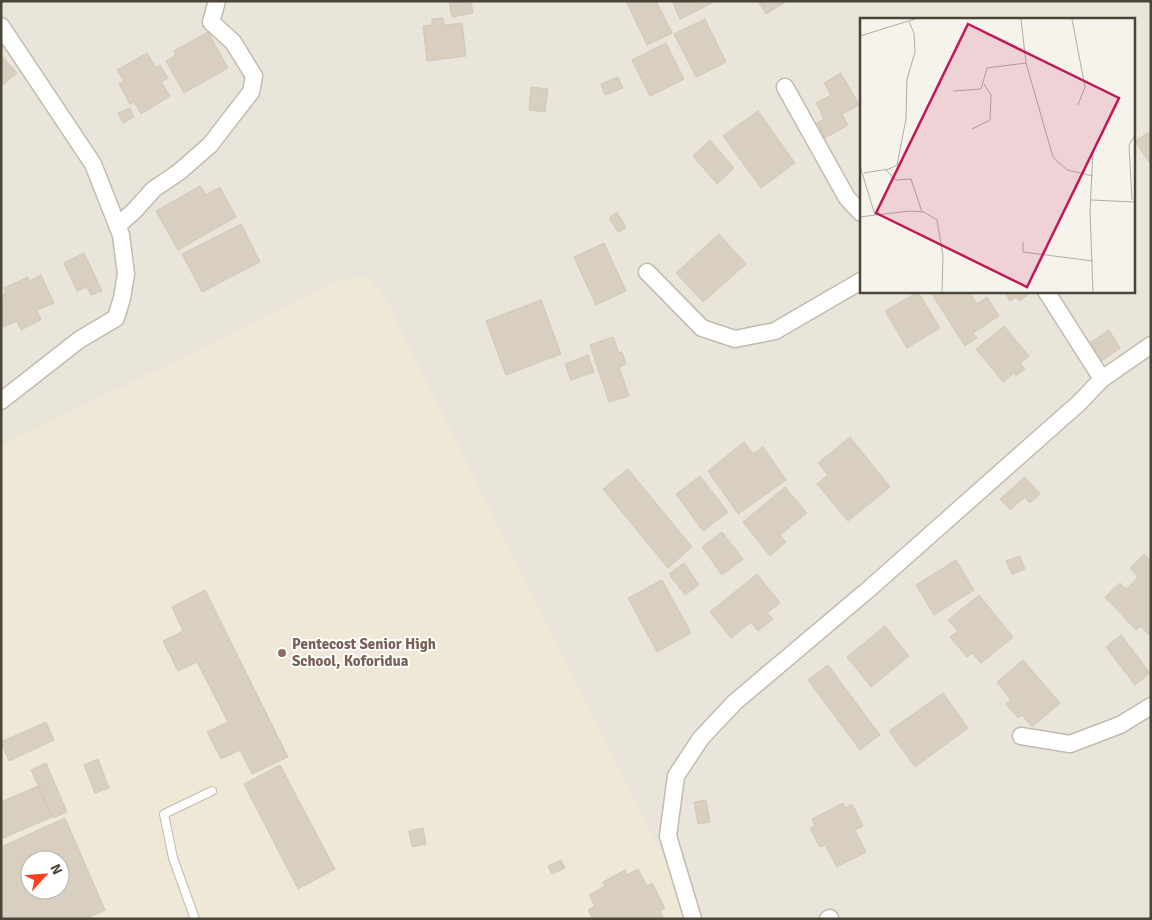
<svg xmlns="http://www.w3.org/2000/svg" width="1152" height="920" viewBox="0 0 1152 920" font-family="Signika,sans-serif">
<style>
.residential{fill:#eae5da;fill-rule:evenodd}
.education{fill:#efe8d6;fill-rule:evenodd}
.building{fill:#d8cfc1;stroke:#d3c7b4;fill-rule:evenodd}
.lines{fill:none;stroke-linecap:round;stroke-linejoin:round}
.lane-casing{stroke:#c2bbae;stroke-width:10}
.street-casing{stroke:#c2bbae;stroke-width:19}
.lane{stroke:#fff;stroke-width:8}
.street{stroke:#fff;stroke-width:16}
.education-dot{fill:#8d6e63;stroke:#fff;stroke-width:2}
.labels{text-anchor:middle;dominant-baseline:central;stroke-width:4;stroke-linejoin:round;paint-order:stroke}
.education-label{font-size:15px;font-weight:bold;fill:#785e54;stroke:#fff;text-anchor:start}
.inset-road{fill:none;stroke:#b2ada4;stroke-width:1}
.view{fill:#c2185b;fill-opacity:0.15;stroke:#c2185b;stroke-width:2.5}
.inset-edge{fill:none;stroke:#4b4439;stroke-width:2.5}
</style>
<rect width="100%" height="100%" fill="#f6f3ec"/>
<path class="residential" d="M1,1H1151V919H1ZM861,19H1133V291H861ZM30,860H60V890H30Z"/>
<path class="education" d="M367,277L387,301L680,892L684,913L683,919H1V446L340,280ZM30,860H60V890H30Z"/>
<path class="building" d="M449,1H471L473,13L452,17Z
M626,1H656L672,33L647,45Z
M672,1H714V2L680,19Z
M758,1H787L766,14Z
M443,18L444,25L462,23L466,56L427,61L423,26L432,25V19Z
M705,19L726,62L696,77L674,34Z
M208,32L228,68L184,93L166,61L176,55L174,51Z
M666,43L684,79L650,96L632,60Z
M147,53L156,68L160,65L168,78L161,82L170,96L141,114L134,102L130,104L119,84L124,81L117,70Z
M1,55L17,73L1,86Z
M841,73L859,105L842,114L848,125L825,138L817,123L824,119L816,103L831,95L824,83Z
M618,77L623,88L605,95L601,84Z
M531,87L548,89L545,112L529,110Z
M130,108L134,117L123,123L118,113Z
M758,111L795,163L761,188L723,136Z
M1151,131V165L1135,141Z
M710,140L734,168L717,184L693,156Z
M200,186L206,195L220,187L236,217L178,250L156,211Z
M617,212L626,228L618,232L609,218Z
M241,224L260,262L202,292L182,254Z
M719,234L746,264L703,302L676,273Z
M604,243L626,291L596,305L574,257Z
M84,253L102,291L91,295L87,287L77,291L64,263Z
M41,275L54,303L37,310L41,320L21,330L17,321L3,327L1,296L6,293L4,288L28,277L29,281Z
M930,291H969L977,304L987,297L999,316L973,333L977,338L965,346Z
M1004,291H1027L1029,294L1019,301L1016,297L1010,301Z
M918,292L940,328L907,348L885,311Z
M541,300L561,354L506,375L486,321Z
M1004,326L1029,356L1020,363L1025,369L1016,376L1014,373L1003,382L976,349Z
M1109,330L1120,348L1100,362L1088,344Z
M613,337L619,353L622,352L626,364L619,367L629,396L609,402L590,345Z
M588,355L594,372L571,380L565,364Z
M850,437L890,487L848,521L817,484L828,475L818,463Z
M744,442L753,454L763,447L786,480L738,514L708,471Z
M628,469L692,547L668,568L603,489Z
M700,476L728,512L703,531L676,494Z
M1025,477L1040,494L1030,503L1025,497L1010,510L1000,499Z
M785,487L807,513L780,535L786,542L770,556L743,522Z
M722,532L743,559L722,575L702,547Z
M1144,554L1151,561V637L1141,626L1136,630L1105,597L1120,583L1126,589L1138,577L1130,568Z
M1020,556L1025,569L1012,574L1006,561Z
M956,560L974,590L934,615L916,585Z
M684,563L699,585L685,595L669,574Z
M757,574L780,603L767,613L773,619L758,631L751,622L731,638L710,612Z
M662,580L691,633L657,652L628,598Z
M205,590L288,757L252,774L240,750L221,759L207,732L228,722L197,662L178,671L163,641L183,631L172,607Z
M979,595L1013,637L981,663L972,653L967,657L950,637L958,631L948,620Z
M885,626L909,656L871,687L847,657Z
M1121,635L1150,673L1135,685L1106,647Z
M1023,660L1060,703L1032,727L1022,715L1018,718L1006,704L1011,700L997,682Z
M828,665L880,735L860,750L808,680Z
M943,693L968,728L915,767L889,731Z
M46,722L54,740L9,761L1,742Z
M98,759L109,788L95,793L84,765Z
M46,763L67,812L53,818L31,770Z
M280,765L335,869L298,889L244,784Z
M38,786L52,817L1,839V802Z
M706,800L710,822L698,824L694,802Z
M843,803L845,808L852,804L863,826L855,830L866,852L837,867L825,845L820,847L810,828L815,826L812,819Z
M65,818L105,910L85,919H1V847ZM30,860H60V890H30Z
M423,828L426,844L412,847L409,831Z
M561,860L565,868L552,874L548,866Z
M638,869L647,886L652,883L665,908L660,911L663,917L659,919H593L588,910L595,906L589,895L605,886L603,882L625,870L627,875Z"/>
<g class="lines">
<defs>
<path id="lane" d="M195,919L173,858L164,814L212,791"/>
<path id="street" d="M1,26L93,164L121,235L126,274L122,298L116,318L79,340L1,401
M785,87L847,198L861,213
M117,226L133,212L154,189L179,172L210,145L251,92L254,76L233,42L211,22L217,1
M647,272L702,328L735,339L775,331L861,281
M1046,291L1102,379
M1021,736L1070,744L1120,725L1151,706
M693,919L668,836L676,776L701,738L735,702L869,589L1079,403L1102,379L1151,345
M828,919L830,918"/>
</defs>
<use href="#lane" class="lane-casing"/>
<use href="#street" class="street-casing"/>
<use href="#lane" class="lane"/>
<use href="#street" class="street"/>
</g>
<circle class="education-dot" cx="282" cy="653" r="5"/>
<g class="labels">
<g class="education-label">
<text x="292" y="644">Pentecost Senior High<tspan x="292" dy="17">School, Koforidua</tspan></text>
</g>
</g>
<g transform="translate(860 18)">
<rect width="275" height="275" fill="#f6f3ec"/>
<path class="inset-road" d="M161,1L166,45L193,139L207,152L233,158M212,1L225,69L218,87M0,18L55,1M93,73L121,71L127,50L166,45M112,111L130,102L131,77L124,66M0,148L15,197L50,193L64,194L77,202L83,238L82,274M26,152L36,162L51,161L62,194M4,155L29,151L37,147L46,101L47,61L55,34L54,15L49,4M231,182L275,184M272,182L269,127L275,117M0,199L15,197M163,224V234L233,243M233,274L230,193L233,132"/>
<path class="view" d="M108,6L259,80L167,269L16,195Z"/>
<rect width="275" height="275" class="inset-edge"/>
</g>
<rect width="1152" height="920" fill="none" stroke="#4b4439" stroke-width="5"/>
<g transform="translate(45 875) rotate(64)"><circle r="24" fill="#ffffff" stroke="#b7b4b0"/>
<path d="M0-4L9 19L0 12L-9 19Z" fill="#fc3f1d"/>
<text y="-8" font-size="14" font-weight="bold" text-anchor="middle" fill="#4b4439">N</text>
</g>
</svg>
